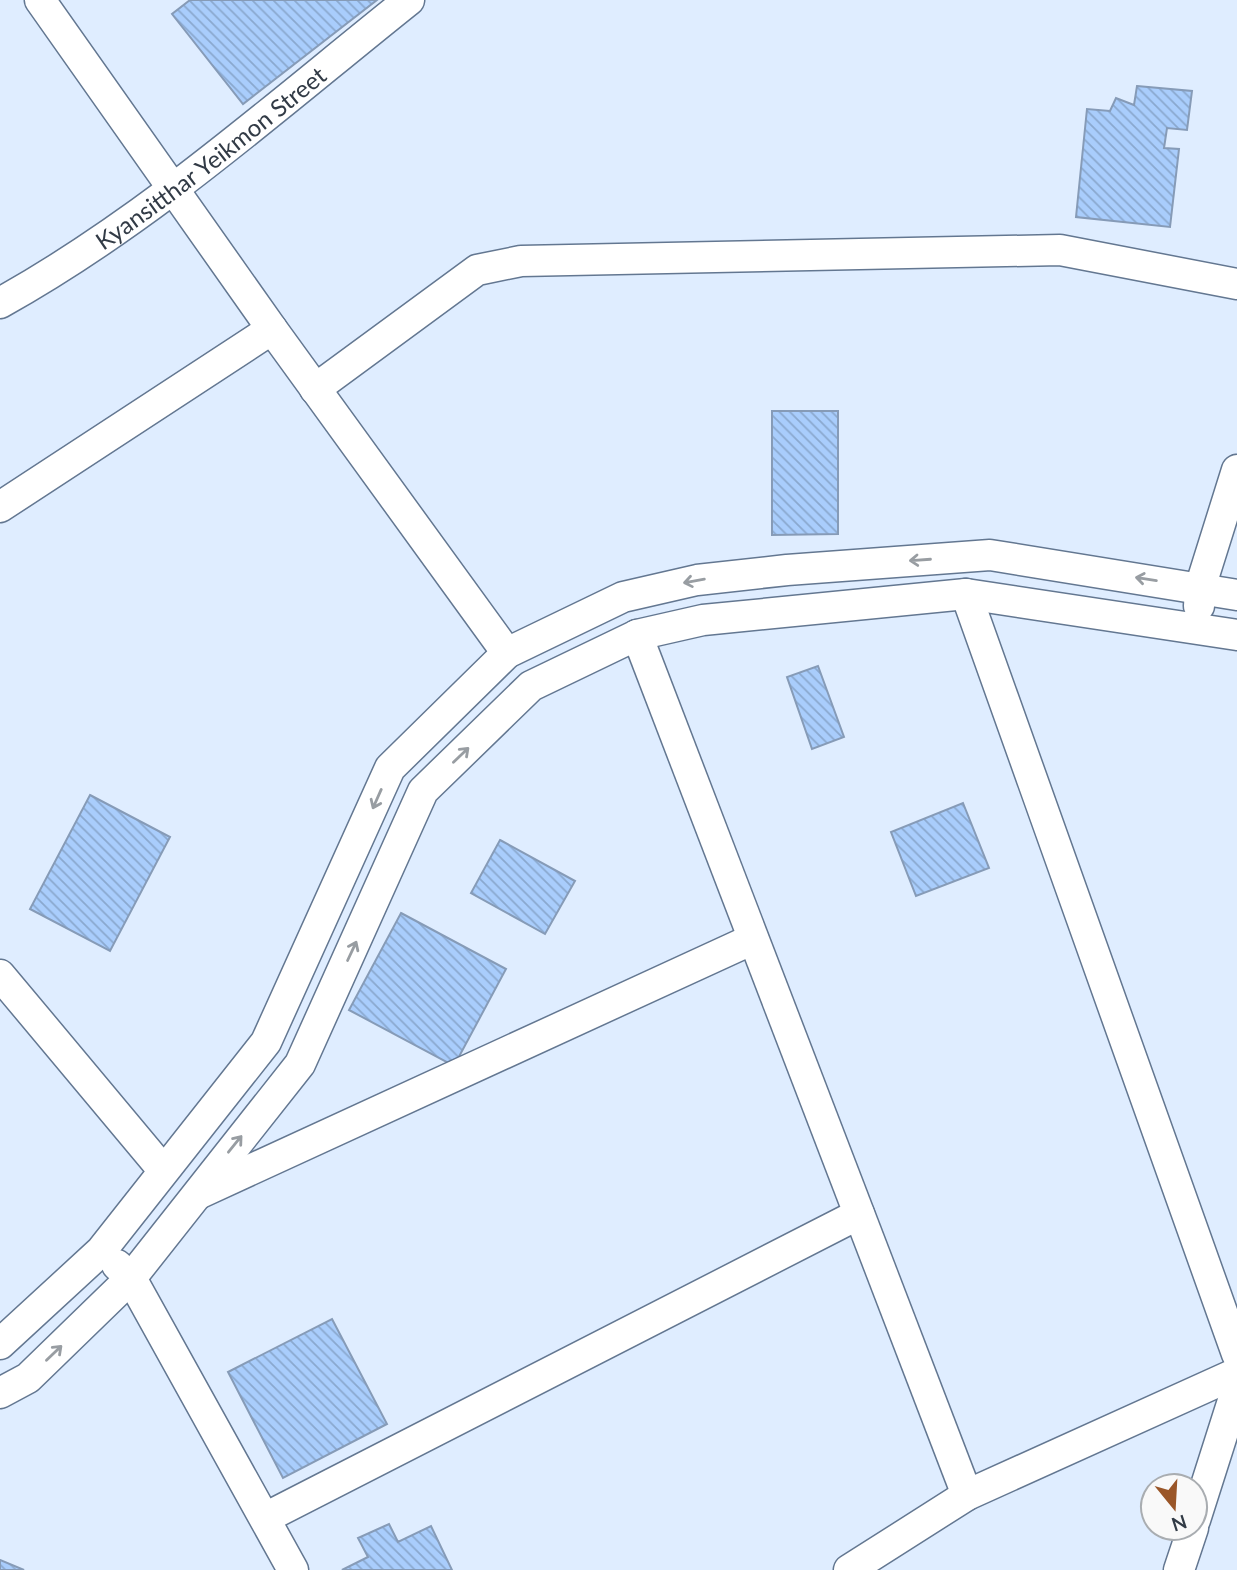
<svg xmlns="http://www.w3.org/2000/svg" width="1237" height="1570" viewBox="0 0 1237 1570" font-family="Lato,sans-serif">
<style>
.building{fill:url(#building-back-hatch);stroke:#869bb7;stroke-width:2}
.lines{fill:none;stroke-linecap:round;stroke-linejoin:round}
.minor-casing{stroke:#637791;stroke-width:33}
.minor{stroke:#fff;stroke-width:30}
.oneway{stroke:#989da2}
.labels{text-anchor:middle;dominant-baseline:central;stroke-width:5;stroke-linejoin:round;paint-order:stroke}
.street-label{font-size:24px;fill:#323b46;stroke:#f9f9f9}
</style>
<defs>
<pattern id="building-back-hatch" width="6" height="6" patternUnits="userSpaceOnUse" patternTransform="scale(1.75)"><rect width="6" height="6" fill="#a9cdfc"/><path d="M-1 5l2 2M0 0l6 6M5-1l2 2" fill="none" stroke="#8aa8ce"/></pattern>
</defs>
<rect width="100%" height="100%" fill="#dfedff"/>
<path class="building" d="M190,0H377L243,104L172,14Z
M1137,86L1192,91L1187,130L1167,128L1164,148L1179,149L1170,227L1076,217L1087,109L1110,111L1116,98L1134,105Z
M772,411H838V534L772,535Z
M818,666L844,737L812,749L787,677Z
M90,795L170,837L110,951L30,909Z
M963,803L989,868L916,896L891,832Z
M500,840L575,881L545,934L471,893Z
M401,913L506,969L454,1066L349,1010Z
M332,1319L387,1424L283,1478L228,1372Z
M389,1524L398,1542L431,1526L452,1570H342L368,1557L358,1538Z
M0,1560L24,1570H0Z"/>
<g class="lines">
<defs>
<g id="minor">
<path d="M40,0L272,329L507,653"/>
<path id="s1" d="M0,303C149,220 276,106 409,0"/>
<path d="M315,389L477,270L521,261L1060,250L1237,284"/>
<path d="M0,507L272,329"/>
<path d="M966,594L1237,1354"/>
<path d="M1199,606L1200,588L1237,470"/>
<path d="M637,635L967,1495"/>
<path d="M0,975L163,1170"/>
<path d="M200,1193L753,939"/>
<path d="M117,1265L131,1278L293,1570"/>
<path d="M0,1344L101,1251L266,1042L390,768L507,653L623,597L697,580L787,570L990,555L1237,595"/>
<path d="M0,1393L28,1378L131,1278L300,1064L423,791L531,686L637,635L703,620L966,594L1237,635"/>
<path d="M265,1518L859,1214"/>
<path d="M1195,1520L1237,1388"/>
<path d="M849,1570L967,1495L1237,1373"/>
<path d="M1179,1570L1193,1528"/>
</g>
</defs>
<use href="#minor" class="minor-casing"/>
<use href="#minor" class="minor"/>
</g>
<defs><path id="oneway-shaft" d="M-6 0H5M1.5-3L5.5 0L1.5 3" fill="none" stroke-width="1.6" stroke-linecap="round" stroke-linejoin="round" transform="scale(1.75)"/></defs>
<g class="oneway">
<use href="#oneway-shaft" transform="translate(920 560) rotate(176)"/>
<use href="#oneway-shaft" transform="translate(1146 579) rotate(-171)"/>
<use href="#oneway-shaft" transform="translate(694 581) rotate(170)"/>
<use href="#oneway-shaft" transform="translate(461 755) rotate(-44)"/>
<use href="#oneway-shaft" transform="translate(377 799) rotate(114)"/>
<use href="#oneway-shaft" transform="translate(352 951) rotate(-65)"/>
<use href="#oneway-shaft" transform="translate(235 1144) rotate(-51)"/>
<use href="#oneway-shaft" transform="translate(54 1353) rotate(-44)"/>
</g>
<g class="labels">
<g class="street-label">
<text stroke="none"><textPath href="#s1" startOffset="256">Kyansitthar Yeikmon Street</textPath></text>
</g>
</g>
<g transform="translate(1174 1507) rotate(162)"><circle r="33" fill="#f9f9f9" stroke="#a9adb1" stroke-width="2"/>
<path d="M0-5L12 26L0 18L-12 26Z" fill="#9a5628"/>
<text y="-10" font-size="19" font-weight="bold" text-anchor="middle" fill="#323b46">N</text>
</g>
</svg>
